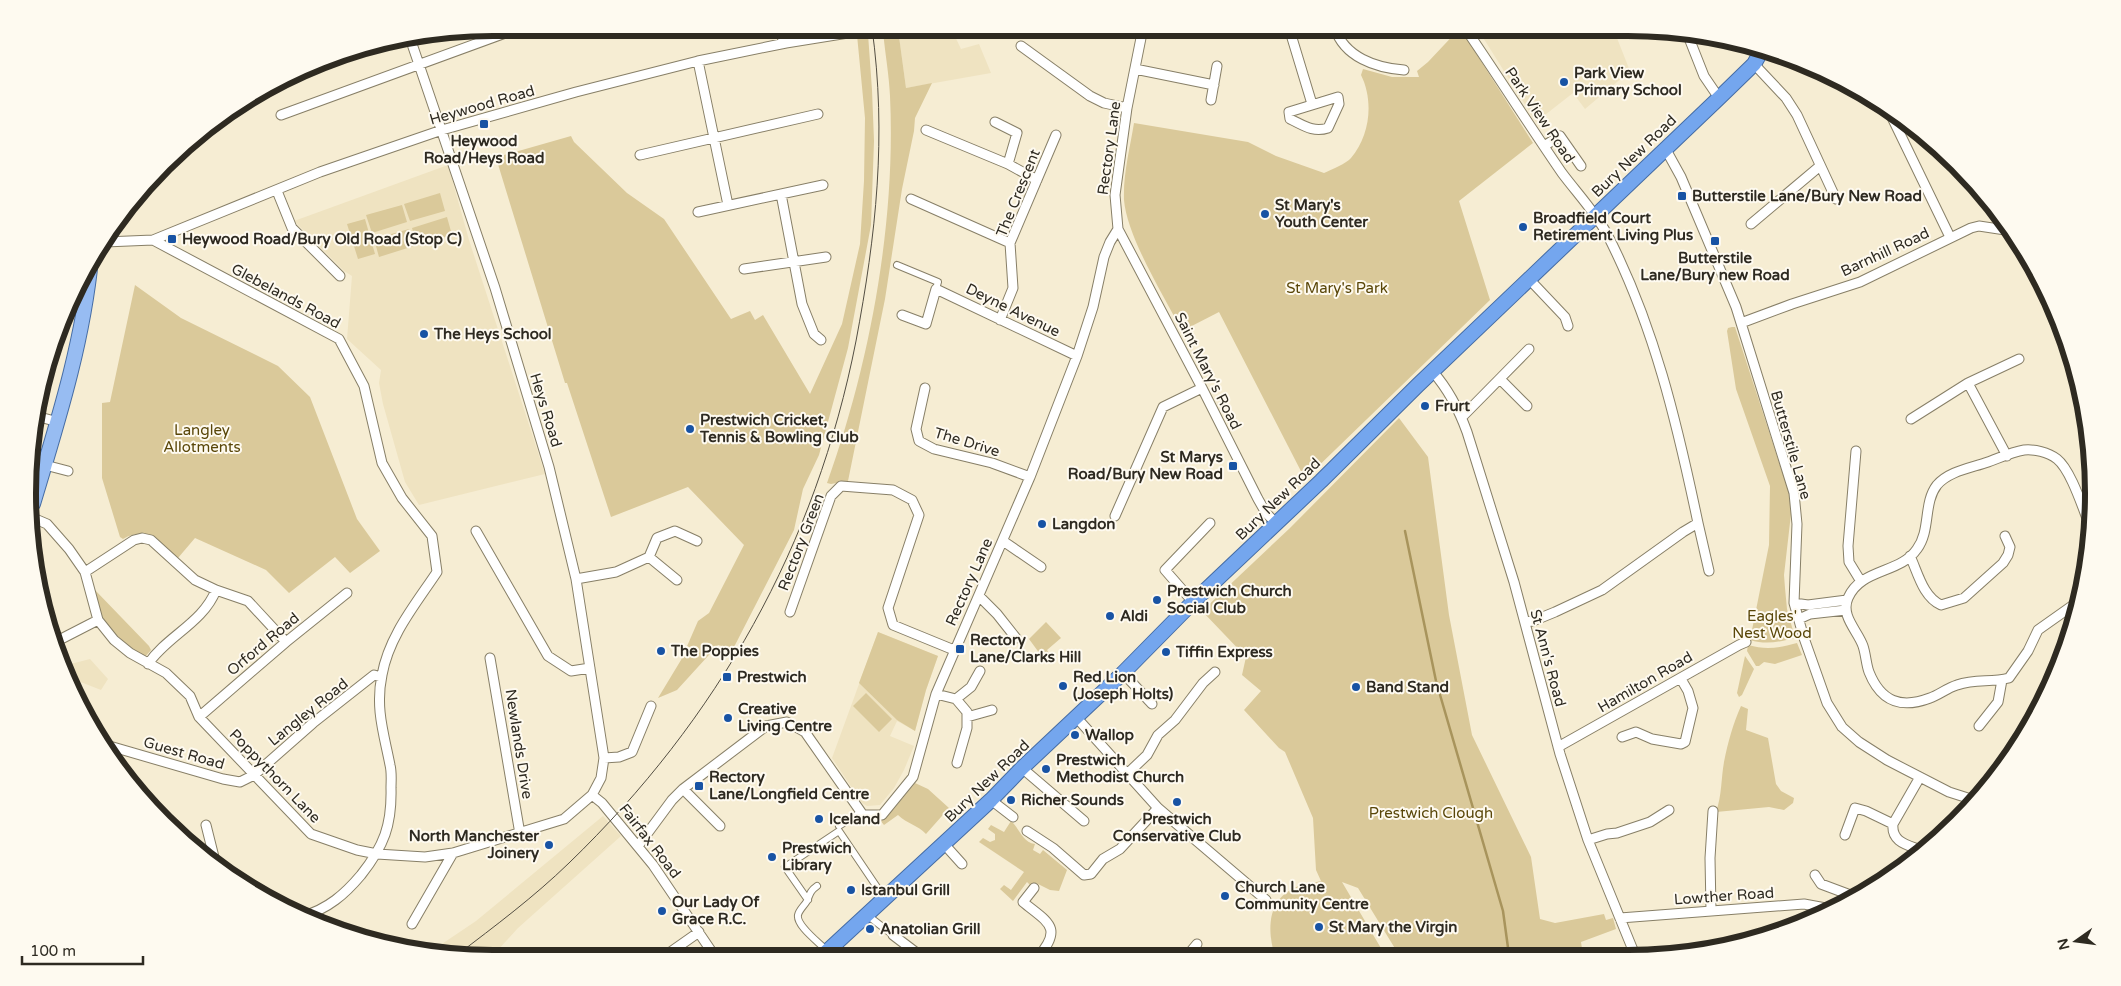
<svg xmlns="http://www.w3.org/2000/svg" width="2121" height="986" viewBox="0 0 2121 986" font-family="'Varela Round',sans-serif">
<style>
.built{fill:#efe3c1}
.green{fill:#dac99a}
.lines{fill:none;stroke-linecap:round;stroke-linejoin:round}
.stream{stroke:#a8945c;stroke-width:2.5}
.pedestrian-casing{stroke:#877f67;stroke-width:8}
.minor-casing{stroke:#877f67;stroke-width:11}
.primary-casing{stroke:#456ca4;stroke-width:16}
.trunk-casing{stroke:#456ca4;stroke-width:16}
.pedestrian{stroke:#fff;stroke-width:6}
.minor{stroke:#fff;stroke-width:9}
.primary{stroke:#97bcf2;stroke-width:14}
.trunk{stroke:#74a6ee;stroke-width:14}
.tram{stroke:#534e42;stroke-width:1}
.poi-dot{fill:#1853a4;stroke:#fefaf0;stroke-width:2}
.labels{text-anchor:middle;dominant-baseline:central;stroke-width:4;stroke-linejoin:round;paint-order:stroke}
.poi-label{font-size:15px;font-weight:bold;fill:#2e2a21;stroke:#fefaf0;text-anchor:start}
.street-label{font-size:15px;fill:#2e2a21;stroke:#fefaf0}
.park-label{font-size:15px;fill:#594608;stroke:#fefaf0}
.rim{fill:none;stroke:#2e2a21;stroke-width:6}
</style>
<rect width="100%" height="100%" fill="#f6edd3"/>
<path class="built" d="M907,28H951L961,49L979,44L991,73L906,88L898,29Z
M1477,28H1613L1630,71L1585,109L1573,93L1536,122Z
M448,165L469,240L545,474L419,505L405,482L383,404L379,383L381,370L347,339L352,276L344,271L294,221Z
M878,632L938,656L926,690L915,731L897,721L890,736L914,746L904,770L894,788L880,805L867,806L862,803L832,758Z
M90,659L108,679L101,690L68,677L63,666Z
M603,816L621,836L518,928L497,951L486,958L430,952L476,921Z"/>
<path class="green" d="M1460,28L1533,143L1459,201L1490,300L1305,479L1219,312L1182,331C1164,296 1127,237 1124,200C1123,174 1130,148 1134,123L1248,142L1276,156L1324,173C1331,170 1347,163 1351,158C1370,136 1374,101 1361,75L1363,69L1392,77H1419L1417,71L1428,62Z
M898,29L906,88L932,83L915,118L914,131L902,189L885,299L848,481L831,484L827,483C870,364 896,222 890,96C889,74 885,53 883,31Z
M868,34L872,90L874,141L871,225L848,348L819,455L803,489L794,530L733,649L718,645L677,690L658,698L681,660L698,621L709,613L744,545L688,487L611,517L567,383H565L497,161V157L571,136L574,142L627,193L664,219L731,319L750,311L755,320L763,315L810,394L842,324L860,244L864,181L865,118L857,35Z
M440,193L445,211L410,221L404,204Z
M402,205L407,222L372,233L366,215Z
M447,217L452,235L417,245L412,228Z
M365,219L375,254L358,259L347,224Z
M409,229L414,246L379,257L374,239Z
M135,285L181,318L278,366L310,397L357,519L380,551L350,573L335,557L289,593L266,570L195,538L178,558C159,542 148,525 123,539L120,537L102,478V403L110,402Z
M1732,327H1735L1790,496L1791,514L1784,575L1785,588L1787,609L1795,638C1779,642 1766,645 1750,640L1769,545L1770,486L1736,389L1727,331L1728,328Z
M1399,418L1428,457L1449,615L1472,735L1531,857L1540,919L1555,923L1604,914L1606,920L1613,918L1616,929L1581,942L1583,955H1399L1358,888L1342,882L1385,955L1275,956C1267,931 1267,901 1294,888C1302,884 1313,883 1321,881L1316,870L1313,818L1285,752L1279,748L1244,710L1261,691L1242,675L1246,657L1202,611L1290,528Z
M94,589L149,646L151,650L145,657C129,648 111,632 102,616C97,609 96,597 94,589Z
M1046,622L1061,638L1047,650L1050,655L1048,657L1040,654L1029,639Z
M878,632L938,656L926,690L915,731L897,720L859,683Z
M1797,643L1802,655L1775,664L1764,662L1759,666H1756L1747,651L1748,645C1766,650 1779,648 1797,643Z
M1745,656L1754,669L1742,695L1739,697L1737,693Z
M866,693L892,719L879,732L853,706Z
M1741,706L1748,709L1746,730L1768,738L1776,784L1781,791L1794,798L1793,803L1784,810L1769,807L1716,812C1722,795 1721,779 1724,762C1728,742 1733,724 1741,706Z
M915,783L928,789L949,808L926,834C918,825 907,824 898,815L884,825L879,819L893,810Z
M1011,821C1020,829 1022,842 1035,844L1033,850L1040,854L1043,850L1067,870L1059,891L1050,890L1036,883L1031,886L1027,882L1013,901L1000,889L1004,885L1011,890L1024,872L979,842L983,838L990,842L995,840V834L988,829L991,825L1004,832Z"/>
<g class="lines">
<path class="stream" d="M1405,531L1436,681L1503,911L1509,955"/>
<defs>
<path id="pedestrian" d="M897,265L938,282L936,289
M839,826L861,812
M817,886C810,891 810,894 807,901C804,906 799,910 798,915C796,926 820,943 827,951
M808,900L785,867L839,831L885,899
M867,915L893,935"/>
<path id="minor" d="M776,28L786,43
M1143,28L1127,108L1115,195L1118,229L1202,388L1258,499L1266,513L1276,523
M1289,28L1312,104
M1335,28C1344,57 1376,68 1404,70
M1465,28C1498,76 1529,125 1562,173C1577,193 1595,212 1607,234C1654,325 1677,423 1698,523L1683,532L1602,590L1555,612L1533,621L1525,622
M1687,33L1704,76L1719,98
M1021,46L1090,96L1104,103L1127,108
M698,61L728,205
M1754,64L1786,98L1797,115L1836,199
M1135,69L1214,85
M1338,97L1339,104L1328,128C1313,133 1303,125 1290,119L1289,112Z
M1211,100L1217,66
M1886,105L1950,237
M281,115L519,28
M995,122L1017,133L1008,164
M926,130L1008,164L1037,180
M1544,146L1560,136L1581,166
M1665,148L1681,177L1736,307L1794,493L1797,524L1794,603L1804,638L1827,703L1842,727L1859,742L1887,760L1949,792L1974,800
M640,155L818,114
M277,191L292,228L340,276
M781,194L802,304L814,334L821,340
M911,199L1010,243
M698,212L823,185
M1751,224L1820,166
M153,240L339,339L364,386L382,463L402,498L432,536L437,572C415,605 389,636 382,675C375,708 384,734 390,765C392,773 391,781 391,788C392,825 384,846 361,875C345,894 328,909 303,916
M105,242L153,240L320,172L442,130L576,92L698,61L786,43L879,28
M744,269L826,257
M1529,279L1565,317L1568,326
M902,315L926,324L936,289L1077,356
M1000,320L1013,288L1010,243L1056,135
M1741,323L1792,304L1860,282L1971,228L1979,226L2012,231
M1433,372C1448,389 1459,410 1467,432L1514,582L1560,754L1588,840L1635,955
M1500,379L1527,406
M1968,383L2019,359
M925,388L916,429L919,441L934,449L992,463L1030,477
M36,416L58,422
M1462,417L1529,349
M1911,419L1968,383L2007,456
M1856,451L1848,546L1849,562L1860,580
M45,465L68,471
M1115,516L1163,407L1202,388
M33,518L47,524L69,549L85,572L98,620L114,640L130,653L166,673L190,696L199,717L311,834L357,850L377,854L425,857L453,853L564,819L592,795L601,778L604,758L576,579L549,467L495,288L411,41
M1698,523L1709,571
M476,531L548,656L571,671L590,668
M1003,541L1041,567
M1910,556C1918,573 1923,597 1941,605L1964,598L2003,563L2008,555L2010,547L2005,536
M649,557L677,580
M85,572L134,540L142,538L151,540L195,580L216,590L248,601L286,642
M576,579L616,572L649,557L657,538L675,531L697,541
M979,596L997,614L1016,638
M2079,601L2038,630L2028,651L2009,678C1990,683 1976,678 1957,685C1947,688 1939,695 1930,698C1901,709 1881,702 1869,672C1866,664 1866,655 1863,646C1858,631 1840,616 1848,598C1861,568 1900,574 1917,549C1931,530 1923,503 1937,485C1949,471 1971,468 1988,462C1999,458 2012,452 2024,450C2034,449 2048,452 2057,459C2071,470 2083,509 2090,526
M1193,602L1165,570L1210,523
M1794,603L1808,605L1847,600
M790,612L831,496L841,486L893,490L912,500L919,515L888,608L893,625L954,650
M1799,619L1810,614L1846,610
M63,638L98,620
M490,658L520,834
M148,664C167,636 203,623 216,590
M1123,673L1152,704
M936,694L956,699L967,712V728L957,763
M956,699L971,687L980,671
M199,717L286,642L347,593
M967,717L992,710
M1076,717L1158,808L1266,900
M1979,726L1998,702L2002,680
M1622,737L1636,732L1652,739L1681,744L1685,742L1693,708L1688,691L1681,679
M106,745L223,779L240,782L254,775L313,723L374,675L381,677
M1558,747L1739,645L1746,642
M604,758L619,757L632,752L651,706
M1022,768L1084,821
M1127,774L1147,755L1158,735L1175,720L1203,683L1215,672
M1920,777L1893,824C1891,843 1909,845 1923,851
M683,789L720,826
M592,795L602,803L653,865L716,958
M991,800L1013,817
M206,825L215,861
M1027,831L1053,848L1084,875L1091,874L1103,859L1120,849L1158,808
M1845,835L1855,808L1866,811L1893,824
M1588,840L1607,834L1617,833L1650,822L1669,810
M944,844L962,864
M638,846L672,800L683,789L766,726L787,722L805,732L863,815H882L913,777L936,694L1030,477L1077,356L1093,307L1104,257L1110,242L1118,229
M1815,875L1821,884L1853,896
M1034,888L1023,902C1047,922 1064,927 1038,957
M1711,910L1710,858L1713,811
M1620,918L1804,904L1831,909
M412,924L453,853
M893,935L922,957
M834,946L848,957
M1187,956L1197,944
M662,958L699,932"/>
<path id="primary" d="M33,504C57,424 83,343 91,259"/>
<path id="trunk" d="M821,957L991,800L1022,768L1123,673L1193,602L1321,481L1418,385L1719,98L1754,64L1762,50"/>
</defs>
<use href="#pedestrian" class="pedestrian-casing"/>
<use href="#minor" class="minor-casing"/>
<use href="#primary" class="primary-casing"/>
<use href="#trunk" class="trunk-casing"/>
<use href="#pedestrian" class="pedestrian"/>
<use href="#minor" class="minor"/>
<use href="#primary" class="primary"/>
<use href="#trunk" class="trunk"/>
<path class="tram" d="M457,955C495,926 534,897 569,863C718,719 816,545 856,341C876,235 887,136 872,28"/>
</g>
<g class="poi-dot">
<circle cx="1564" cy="82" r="5"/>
<rect x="479" y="119" width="10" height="10" rx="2.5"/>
<rect x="1677" y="191" width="10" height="10" rx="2.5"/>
<circle cx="1265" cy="214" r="5"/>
<circle cx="1523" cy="227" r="5"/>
<rect x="167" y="234" width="10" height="10" rx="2.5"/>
<rect x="1710" y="236" width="10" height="10" rx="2.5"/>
<circle cx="424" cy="334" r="5"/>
<circle cx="1425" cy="406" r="5"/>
<circle cx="690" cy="429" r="5"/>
<rect x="1228" y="461" width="10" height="10" rx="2.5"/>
<circle cx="1042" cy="524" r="5"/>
<circle cx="1157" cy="600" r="5"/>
<circle cx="1110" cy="616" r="5"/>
<rect x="955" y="644" width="10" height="10" rx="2.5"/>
<circle cx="661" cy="651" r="5"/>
<circle cx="1166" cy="652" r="5"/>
<rect x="722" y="672" width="10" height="10" rx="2.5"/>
<circle cx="1063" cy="686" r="5"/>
<circle cx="1356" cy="687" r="5"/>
<circle cx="728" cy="718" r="5"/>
<circle cx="1075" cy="735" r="5"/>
<circle cx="1046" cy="769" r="5"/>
<rect x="694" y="781" width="10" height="10" rx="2.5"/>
<circle cx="1011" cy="800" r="5"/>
<circle cx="1177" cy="802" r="5"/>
<circle cx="819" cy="819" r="5"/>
<circle cx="549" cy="845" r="5"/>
<circle cx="772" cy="857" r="5"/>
<circle cx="851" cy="890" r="5"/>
<circle cx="1225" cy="896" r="5"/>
<circle cx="662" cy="911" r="5"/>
<circle cx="1319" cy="927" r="5"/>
<circle cx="870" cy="929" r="5"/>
</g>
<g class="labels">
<g class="poi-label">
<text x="1574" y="73">Park View<tspan x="1574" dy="17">Primary School</tspan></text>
<text x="484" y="141" text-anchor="middle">Heywood<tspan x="484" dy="17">Road/Heys Road</tspan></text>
<text x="1692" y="196">Butterstile Lane/Bury New Road</text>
<text x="1275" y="205">St Mary's<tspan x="1275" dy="17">Youth Center</tspan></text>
<text x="1533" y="218">Broadfield Court<tspan x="1533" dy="17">Retirement Living Plus</tspan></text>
<text x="182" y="239">Heywood Road/Bury Old Road (Stop C)</text>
<text x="1715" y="258" text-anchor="middle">Butterstile<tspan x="1715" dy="17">Lane/Bury new Road</tspan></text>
<text x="434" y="334">The Heys School</text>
<text x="1435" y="406">Frurt</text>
<text x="700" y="420">Prestwich Cricket,<tspan x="700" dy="17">Tennis &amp; Bowling Club</tspan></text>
<text x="1223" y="457" text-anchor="end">St Marys<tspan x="1223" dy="17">Road/Bury New Road</tspan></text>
<text x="1052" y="524">Langdon</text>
<text x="1167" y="591">Prestwich Church<tspan x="1167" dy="17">Social Club</tspan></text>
<text x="1120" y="616">Aldi</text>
<text x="970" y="640">Rectory<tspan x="970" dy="17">Lane/Clarks Hill</tspan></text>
<text x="671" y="651">The Poppies</text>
<text x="1176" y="652">Tiffin Express</text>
<text x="737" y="677">Prestwich</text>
<text x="1073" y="677">Red Lion<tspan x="1073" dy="17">(Joseph Holts)</tspan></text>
<text x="1366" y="687">Band Stand</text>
<text x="738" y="709">Creative<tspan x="738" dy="17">Living Centre</tspan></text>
<text x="1085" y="735">Wallop</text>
<text x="1056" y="760">Prestwich<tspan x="1056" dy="17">Methodist Church</tspan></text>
<text x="709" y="777">Rectory<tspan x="709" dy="17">Lane/Longfield Centre</tspan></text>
<text x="1021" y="800">Richer Sounds</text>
<text x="829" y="819">Iceland</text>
<text x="1177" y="819" text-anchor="middle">Prestwich<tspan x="1177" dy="17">Conservative Club</tspan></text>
<text x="539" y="836" text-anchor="end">North Manchester<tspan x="539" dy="17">Joinery</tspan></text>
<text x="782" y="848">Prestwich<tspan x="782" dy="17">Library</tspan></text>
<text x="1235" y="887">Church Lane<tspan x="1235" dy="17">Community Centre</tspan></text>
<text x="861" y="890">Istanbul Grill</text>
<text x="672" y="902">Our Lady Of<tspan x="672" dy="17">Grace R.C.</tspan></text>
<text x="1329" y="927">St Mary the Virgin</text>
<text x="880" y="929">Anatolian Grill</text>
</g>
<g class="street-label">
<text transform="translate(482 105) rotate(-16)">Heywood Road</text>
<text transform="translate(1540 115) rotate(56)">Park View Road</text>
<text transform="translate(1109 148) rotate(-82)">Rectory Lane</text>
<text transform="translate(1634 156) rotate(-44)">Bury New Road</text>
<text transform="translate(1018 193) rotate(-68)">The Crescent</text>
<text transform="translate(1885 252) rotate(-25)">Barnhill Road</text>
<text transform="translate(286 296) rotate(28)">Glebelands Road</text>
<text transform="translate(1013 310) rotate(26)">Deyne Avenue</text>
<text transform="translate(1208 371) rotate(63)">Saint Mary's Road</text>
<text transform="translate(546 410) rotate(73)">Heys Road</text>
<text transform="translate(967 442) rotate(17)">The Drive</text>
<text transform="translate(1791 445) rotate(74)">Butterstile Lane</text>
<text transform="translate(1278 499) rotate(-44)">Bury New Road</text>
<text transform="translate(801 542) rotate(-69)">Rectory Green</text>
<text transform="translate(969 582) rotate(-66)">Rectory Lane</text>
<text transform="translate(263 644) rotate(-40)">Orford Road</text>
<text transform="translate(1548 658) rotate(75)">St Ann's Road</text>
<text transform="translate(1645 682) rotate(-30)">Hamilton Road</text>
<text transform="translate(308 712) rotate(-39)">Langley Road</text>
<text transform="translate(519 744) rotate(81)">Newlands Drive</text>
<text transform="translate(184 753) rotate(16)">Guest Road</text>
<text transform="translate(275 776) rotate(46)">Poppythorn Lane</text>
<text transform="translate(987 781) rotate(-44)">Bury New Road</text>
<text transform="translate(650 841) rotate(52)">Fairfax Road</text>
<text transform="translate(1724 896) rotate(-4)">Lowther Road</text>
</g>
<g class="park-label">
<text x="1337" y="288">St Mary's Park</text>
<text x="202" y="430">Langley<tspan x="202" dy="17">Allotments</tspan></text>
<text x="1772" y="616">Eagles'<tspan x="1772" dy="17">Nest Wood</tspan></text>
<text x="1431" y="813">Prestwich Clough</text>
</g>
</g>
<path d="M0 0H2121V986H0ZM493 36H1628A457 457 0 0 1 2085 493V493A457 457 0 0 1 1628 950H493A457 457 0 0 1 36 493V493A457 457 0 0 1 493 36Z" fill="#fefaf0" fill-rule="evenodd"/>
<path class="rim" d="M493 36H1628A457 457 0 0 1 2085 493V493A457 457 0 0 1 1628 950H493A457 457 0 0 1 36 493V493A457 457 0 0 1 493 36Z"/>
<g transform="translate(2076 941) rotate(256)" stroke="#fefaf0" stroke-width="4" paint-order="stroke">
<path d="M0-4L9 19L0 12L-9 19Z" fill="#2e2a21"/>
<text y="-8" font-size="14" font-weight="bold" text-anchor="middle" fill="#2e2a21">N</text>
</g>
<path d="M22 956v8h121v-8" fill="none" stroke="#2e2a21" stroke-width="2.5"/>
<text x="30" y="956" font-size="15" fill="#2e2a21" stroke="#fefaf0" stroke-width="4" paint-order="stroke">100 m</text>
</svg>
